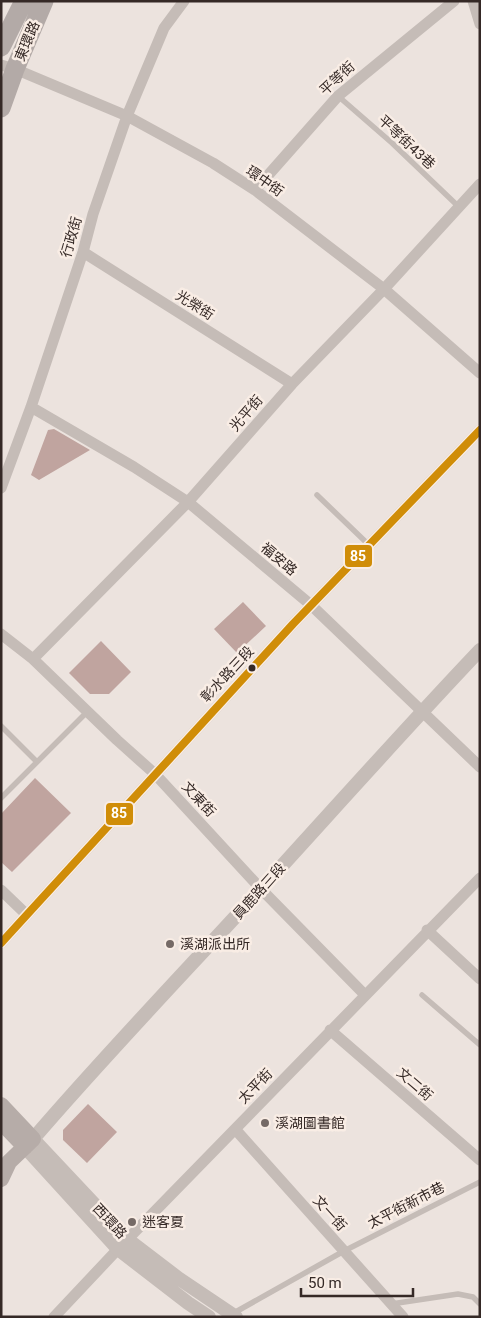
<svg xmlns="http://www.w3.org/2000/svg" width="481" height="1318" viewBox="0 0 481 1318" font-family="Roboto,'Noto Sans TC',sans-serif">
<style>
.building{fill:#c0a49f}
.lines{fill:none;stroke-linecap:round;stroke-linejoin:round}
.service{stroke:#c5bcb7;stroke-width:5.5}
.minor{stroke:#c5bcb7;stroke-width:11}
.tertiary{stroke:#c5bcb7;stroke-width:14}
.secondary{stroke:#b6aca8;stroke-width:16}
.primary{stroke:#b3aaa7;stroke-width:19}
.bus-1-casing{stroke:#f9ede5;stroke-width:11}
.bus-1{stroke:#d08d08;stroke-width:8}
.bus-dot{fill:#352926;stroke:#f9ede5;stroke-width:2}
.poi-dot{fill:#756a66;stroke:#f9ede5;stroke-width:2}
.labels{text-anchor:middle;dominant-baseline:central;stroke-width:5;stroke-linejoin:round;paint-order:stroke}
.street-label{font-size:14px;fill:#352926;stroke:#f9ede5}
.poi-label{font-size:14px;fill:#352926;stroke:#f9ede5;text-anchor:start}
.line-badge{stroke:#f9ede5;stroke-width:2}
.badge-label{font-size:14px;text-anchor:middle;font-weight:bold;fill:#fff}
</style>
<rect width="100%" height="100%" fill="#ece3de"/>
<path class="building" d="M54,429L90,450L39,480L31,475L48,430Z
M243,602L266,626L237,653L214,629Z
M101,641L131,672L109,694H90L69,673Z
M35,778L71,813L12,872L1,862V814Z
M88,1104L117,1132L87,1163L63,1140V1130Z"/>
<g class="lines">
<path class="service" d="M338,96L392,143L459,207
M317,495L369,545
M1,726L37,762
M1,798L87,712
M422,995L480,1045
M391,1304L458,1294L473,1297L480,1304
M232,1314L344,1251L480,1182"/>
<path class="minor" d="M473,1L480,24
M1,65L15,69L127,116L213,163L255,190L384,289L480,373
M255,190L338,96L454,1
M83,252L292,384
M31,407L134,467L188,502L311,605L480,767
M1,488L31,407L83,252L93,214L127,116L164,28L184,1
M1,634L33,659L117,740L155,774L261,889L365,995
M33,659L188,502L292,384L384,289L480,184
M1,890L27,915
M427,930L480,979
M1,943L293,624L480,430
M330,1030L480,1160
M235,1129L403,1317
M54,1317L118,1249L480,878"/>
<path class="tertiary" d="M25,1147L118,1249L188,1303L209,1317
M236,1317L178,1278L127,1239L33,1139C106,1054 184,973 260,890C333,810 405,729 480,650"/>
<path class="secondary" d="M1,1105L33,1139L9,1162L1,1179
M1,1122L25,1147"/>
<path class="primary" d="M1,47L24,1
M1,108L15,69L44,1"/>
<defs>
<path id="bus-1" d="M1,943L293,624L480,430"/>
</defs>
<use href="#bus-1" class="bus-1-casing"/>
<use href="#bus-1" class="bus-1"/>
</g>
<circle class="bus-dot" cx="252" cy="668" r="4.5"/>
<g class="poi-dot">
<circle cx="170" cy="944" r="5"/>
<circle cx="265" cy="1123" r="5"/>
<circle cx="132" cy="1222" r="5"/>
</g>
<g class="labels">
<g class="street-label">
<text transform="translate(27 41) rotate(-67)">東環路</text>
<text transform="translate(337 78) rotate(-43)">平等街</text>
<text transform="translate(407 142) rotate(43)">平等街43巷</text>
<text transform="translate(265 181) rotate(35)">環中街</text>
<text transform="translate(71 237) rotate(-74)">行政街</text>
<text transform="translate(195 305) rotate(32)">光榮街</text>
<text transform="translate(246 413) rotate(-49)">光平街</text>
<text transform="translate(279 559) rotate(40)">福安路</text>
<text transform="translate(227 674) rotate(-47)">彰水路三段</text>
<text transform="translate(199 799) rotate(47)">文東街</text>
<text transform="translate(259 891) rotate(-48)">員鹿路三段</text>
<text transform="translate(415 1084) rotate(41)">文二街</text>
<text transform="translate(255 1086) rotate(-46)">太平街</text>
<text transform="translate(406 1205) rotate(-27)">太平街新市巷</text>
<text transform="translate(330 1213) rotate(48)">文一街</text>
<text transform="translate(110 1221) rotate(47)">西環路</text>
</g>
<g class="poi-label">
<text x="180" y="944">溪湖派出所</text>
<text x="275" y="1123">溪湖圖書館</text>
<text x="142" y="1222">迷客夏</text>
</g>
</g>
<g class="line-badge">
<rect x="344" y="544" width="29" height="24" rx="5" fill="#d08d08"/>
<rect x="105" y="802" width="29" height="24" rx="5" fill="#d08d08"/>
</g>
<g class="badge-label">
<text x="358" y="561">85</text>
<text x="119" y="818">85</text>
</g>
<rect width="481" height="1318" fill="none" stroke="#352926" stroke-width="5"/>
<path d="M301 1288v8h112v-8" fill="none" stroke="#352926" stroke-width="2.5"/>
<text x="308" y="1288" font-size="15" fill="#352926" stroke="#f9ede5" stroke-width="4" paint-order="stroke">50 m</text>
</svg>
